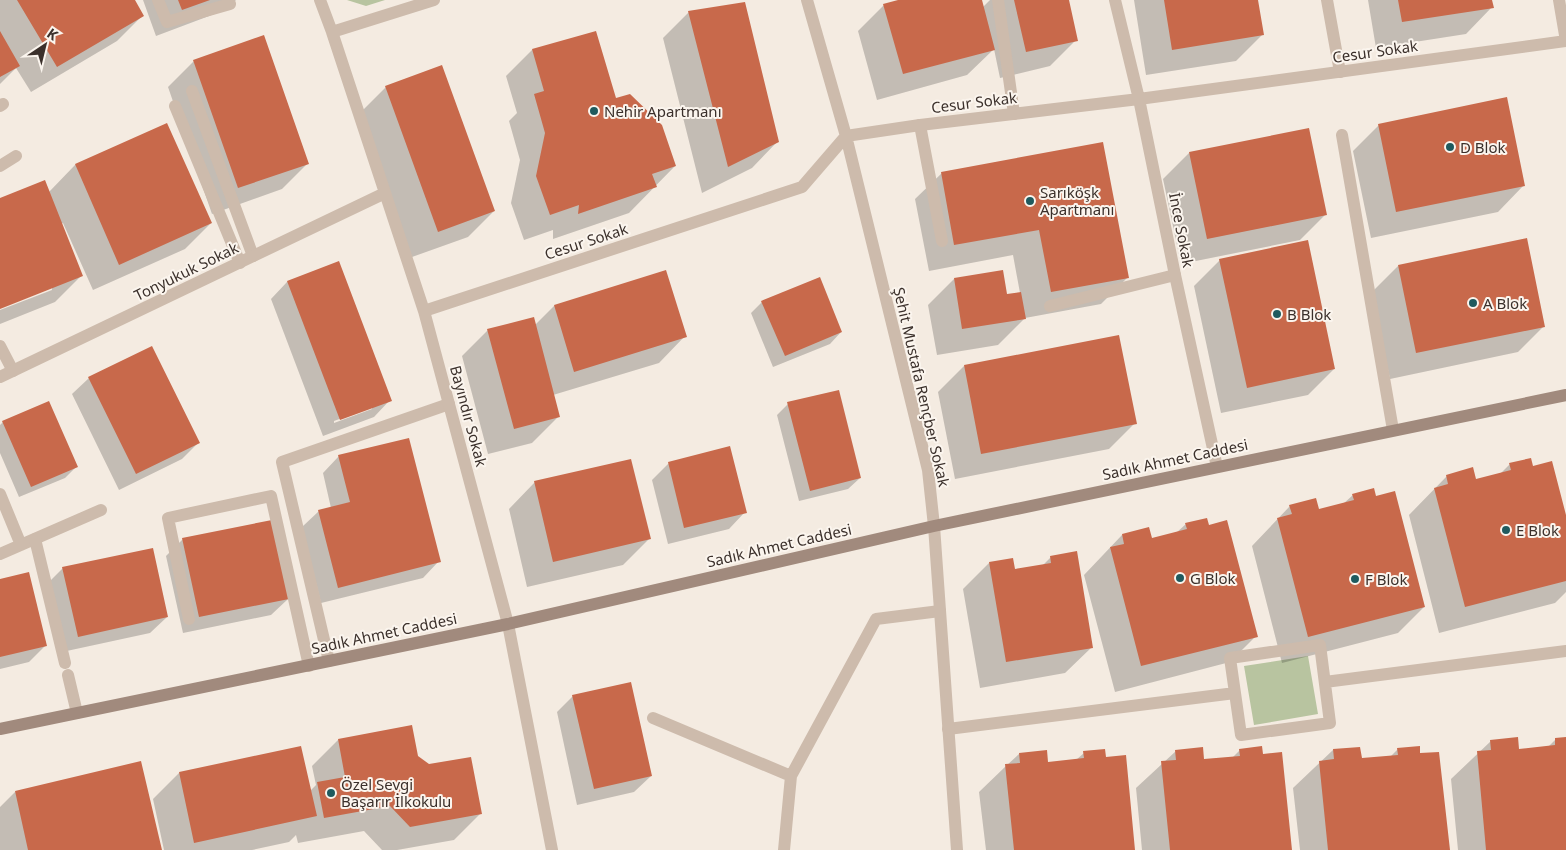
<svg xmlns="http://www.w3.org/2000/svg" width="1566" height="850" viewBox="0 0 1566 850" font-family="'Noto Sans',sans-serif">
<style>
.green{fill:#b8c4a0}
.shadow{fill:#0003;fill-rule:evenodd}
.building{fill:#c8694b}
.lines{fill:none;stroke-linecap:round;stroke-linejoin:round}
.lane{stroke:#cdbbac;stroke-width:12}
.street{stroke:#cdbbac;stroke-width:12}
.secondary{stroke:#a18a7d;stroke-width:12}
.poi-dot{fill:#1f5a5e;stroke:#fbf5ee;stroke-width:2}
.labels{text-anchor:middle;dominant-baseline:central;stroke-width:4;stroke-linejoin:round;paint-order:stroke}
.street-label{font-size:15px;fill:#3b302b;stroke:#fbf5ee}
.poi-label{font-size:15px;fill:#3b302b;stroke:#fbf5ee;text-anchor:start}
</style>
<rect width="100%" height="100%" fill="#f4ebe1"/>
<path class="green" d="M347,0H385L366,6Z
M1308,656L1318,714L1254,725L1244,666Z"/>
<path class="shadow" d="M0,0H134L143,15L117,41L31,92L16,68L0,84Z
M143,0H236L225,10L156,36Z
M903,0H980L982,8L990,0H1067L1076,40L1050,66L1000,78L994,49L967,75L877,100L858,31L884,5Z
M1134,0H1257L1262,35L1236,61L1146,75Z
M1368,0H1491L1492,7L1466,34L1376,48Z
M689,12L778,141L752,168L702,193L663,38Z
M596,33L615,100L675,166L629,213L553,239V230L524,240L511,203L520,160L509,121L517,113L506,76L532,50Z
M194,61L308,163L282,189L212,214L168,87Z
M386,87L494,211L468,237L412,257L360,113Z
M167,125L211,223L185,249L93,290L63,223L61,224L81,276L55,302L0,324V310L52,290V287L0,307V199L49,192L75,165Z
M1379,125L1524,185L1498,212L1371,238L1353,151Z
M1189,153L1326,214L1300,240L1181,264L1163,179Z
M942,173L1127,278L1101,304L1025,318L998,345L937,355L928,305L954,279L1006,295L1020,293L1013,255L929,271L915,199Z
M1220,260L1334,369L1308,395L1221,413L1194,286Z
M338,263L390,400L374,417L323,436L271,299L287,282ZM372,407V409L334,423V421Z
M1398,266L1544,326L1518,352L1390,379L1372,292Z
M665,272L685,336L659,363L553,395L558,417L532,443L488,454L462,356L488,330L534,326L554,306Z
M762,302L841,332L830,344L773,367L751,313Z
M964,366L1135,423L1109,449L955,479L938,392Z
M89,378L199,442L182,459L119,490L72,394Z
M788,404L860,478L848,489L799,501L777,415Z
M3,422L76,467L65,478L19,497L0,453V425Z
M339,456L439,561L423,578L321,603L302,527L319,511L331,508L323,473Z
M669,463L745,512L729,529L668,544L652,480Z
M1510,464L1532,467L1566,520V592L1555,603L1439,633L1409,515L1447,476L1475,481L1500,474Z
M535,482L649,539L623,565L527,587L509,509Z
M1353,495L1375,497L1424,607L1398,633L1282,663L1252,546L1290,506L1318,511L1343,504Z
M1186,524L1256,636L1230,662L1115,692L1084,575L1122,535L1151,540L1176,533Z
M183,539L288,599L271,615L183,633L166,556Z
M1051,557L1092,647L1065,673L980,688L963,589L989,563L1014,570L1042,566Z
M63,568L167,617L150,633L62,652L46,585Z
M0,581L45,646L29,662L0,669Z
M573,696L651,776L634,792L577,805L557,712Z
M1566,739V850H1458L1451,779L1491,741L1518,750L1548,747L1555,740Z
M338,740L417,757L480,814L454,840L397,850H382L364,831L298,843L296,835L289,842L252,850H164L153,799L179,773L300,747L310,791L316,785L312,766Z
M1398,749L1419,755L1448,850H1300L1293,788L1333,750L1361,760L1390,757Z
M1240,750L1290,850H1142L1136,788L1176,751L1203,760L1232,758Z
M1084,753L1105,758L1134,850H986L979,792L1006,766L1019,754L1047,763L1076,760Z
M15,792L161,850H0V807Z"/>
<path class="building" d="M17,0H135L144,16L57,67Z
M178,0H210L182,10Z
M898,0H982L995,50L903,74L883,4Z
M1014,0H1069L1078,41L1026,52Z
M1164,0H1258L1264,35L1172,50Z
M1398,0H1492L1494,8L1402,22Z
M745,2L779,142L728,167L688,11Z
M0,31L20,66L0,77Z
M596,31L616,98L630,94L662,125L676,166L652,174L657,187L578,214L579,205L550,215L536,176L545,133L534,94L544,91L532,49Z
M264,35L309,164L238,188L193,60Z
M442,65L495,211L438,232L385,86Z
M1507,97L1525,186L1396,212L1378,124Z
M167,123L212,223L119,265L75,164Z
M1309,128L1327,215L1207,239L1189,152Z
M1103,142L1129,278L1051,292L1039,230L954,245L941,172Z
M45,180L83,276L0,309V198Z
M1527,238L1545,327L1416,353L1398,265Z
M1308,240L1335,369L1247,388L1219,259Z
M339,261L392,401L340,420L287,281Z
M666,270L687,337L574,372L554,305Z
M1003,270L1007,294L1021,292L1026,319L962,329L954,278Z
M820,277L842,332L785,356L761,301Z
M534,317L560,417L514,429L487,329Z
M1119,335L1137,424L981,454L964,365Z
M152,346L200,443L136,474L88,377Z
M839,390L861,478L810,491L787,402Z
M49,401L78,467L31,487L2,421Z
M409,438L441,562L338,588L318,510L350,502L338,455Z
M730,446L747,513L684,528L668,462Z
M1531,458L1533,466L1552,461L1566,515V581L1465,607L1434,488L1448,484L1446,475L1473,467L1476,479L1511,470L1509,463Z
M631,459L651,539L553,562L534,481Z
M1374,488L1376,496L1395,491L1425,607L1308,637L1277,518L1292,514L1289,505L1316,498L1319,509L1354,500L1352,494Z
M1207,518L1209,525L1227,520L1258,637L1141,666L1110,547L1124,544L1122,534L1149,527L1152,538L1187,529L1185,523Z
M272,520L289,599L199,617L182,538Z
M153,548L168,617L78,637L62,567Z
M1077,551L1093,648L1006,662L989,562L1013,558L1015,569L1051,563L1050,556Z
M29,572L47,646L0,657V579Z
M631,682L652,776L594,789L572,695Z
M412,725L418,756L429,764L471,757L482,814L410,827L390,806L324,818L317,782L345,777L338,739Z
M1518,737L1519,749L1555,745V738L1566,737V850H1486L1477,751L1491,750L1490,740Z
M301,746L317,816L194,843L179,772Z
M1262,746L1263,754L1282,752L1292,850H1170L1161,761L1176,760L1175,750L1203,747L1204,759L1240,756L1239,749Z
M1420,746V753L1439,752L1450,850H1328L1319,761L1334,759L1333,749L1360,747L1362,758L1398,755L1397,748Z
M1105,749L1106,757L1126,755L1135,850H1014L1005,764L1020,763L1019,753L1047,750L1048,762L1084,758L1083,751Z
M141,761L162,850H28L15,791Z"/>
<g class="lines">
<path class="lane" d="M158,0L167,22L230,4
M998,0L1014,114
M1327,0L1340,72
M192,91L253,256
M0,106L3,104
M175,106L240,263
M920,125L942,241
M1342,135L1393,430
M0,166L16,156
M1050,306L1175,275
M0,346L13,371
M0,494L21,545
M0,554L101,510
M189,619L168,518L271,496L309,666
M1320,645L1330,723L1241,735L1230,658Z
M329,661L282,462L449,404
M1325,682L1566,651
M653,718L791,776
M948,729L1235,693
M784,850L791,776L876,619L940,611"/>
<path class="street" d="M320,0L332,32L424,311L508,624L552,850
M807,0L846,136L928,470L934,526L957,850
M1115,0L1139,99L1175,275L1217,467
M1559,0L1566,41
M332,32L434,0
M424,311L802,187L846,136L920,125L1139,99L1566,41
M0,377L385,193
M35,539L65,663
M68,675L77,713"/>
<path class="secondary" d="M0,729L508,624L934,526L1566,395"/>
</g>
<g class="poi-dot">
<circle cx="594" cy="111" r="5"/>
<circle cx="1450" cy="147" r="5"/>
<circle cx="1030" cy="201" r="5"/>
<circle cx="1473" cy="303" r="5"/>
<circle cx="1277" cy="314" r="5"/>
<circle cx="1506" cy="530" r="5"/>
<circle cx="1180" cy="578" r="5"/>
<circle cx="1355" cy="579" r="5"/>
<circle cx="331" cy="793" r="5"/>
</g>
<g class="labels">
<g class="street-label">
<text transform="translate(1375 51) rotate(-8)">Cesur Sokak</text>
<text transform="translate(974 102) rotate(-7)">Cesur Sokak</text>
<text transform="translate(1182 230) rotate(79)">İnce Sokak</text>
<text transform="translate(586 241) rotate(-18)">Cesur Sokak</text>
<text transform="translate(186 271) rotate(-26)">Tonyukuk Sokak</text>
<text transform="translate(922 387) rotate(77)">Şehit Mustafa Rençber Sokak</text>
<text transform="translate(469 416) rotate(75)">Bayındır Sokak</text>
<text transform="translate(1175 459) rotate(-12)">Sadık Ahmet Caddesi</text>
<text transform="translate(779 545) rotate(-13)">Sadık Ahmet Caddesi</text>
<text transform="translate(384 633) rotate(-12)">Sadık Ahmet Caddesi</text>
</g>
<g class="poi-label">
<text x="604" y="111">Nehir Apartmanı</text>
<text x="1460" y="147">D Blok</text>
<text x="1040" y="192">Sarıköşk<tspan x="1040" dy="17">Apartmanı</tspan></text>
<text x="1483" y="303">A Blok</text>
<text x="1287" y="314">B Blok</text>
<text x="1516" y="530">E Blok</text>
<text x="1190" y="578">G Blok</text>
<text x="1365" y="579">F Blok</text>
<text x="341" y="784">Özel Sevgi<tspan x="341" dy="17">Başarır İlkokulu</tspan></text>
</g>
</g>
<g transform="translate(45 45) rotate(35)" stroke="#fbf5ee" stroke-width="4" paint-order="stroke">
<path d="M0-4L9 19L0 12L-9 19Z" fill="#3b302b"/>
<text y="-8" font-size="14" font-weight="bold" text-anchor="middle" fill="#3b302b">K</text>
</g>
</svg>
